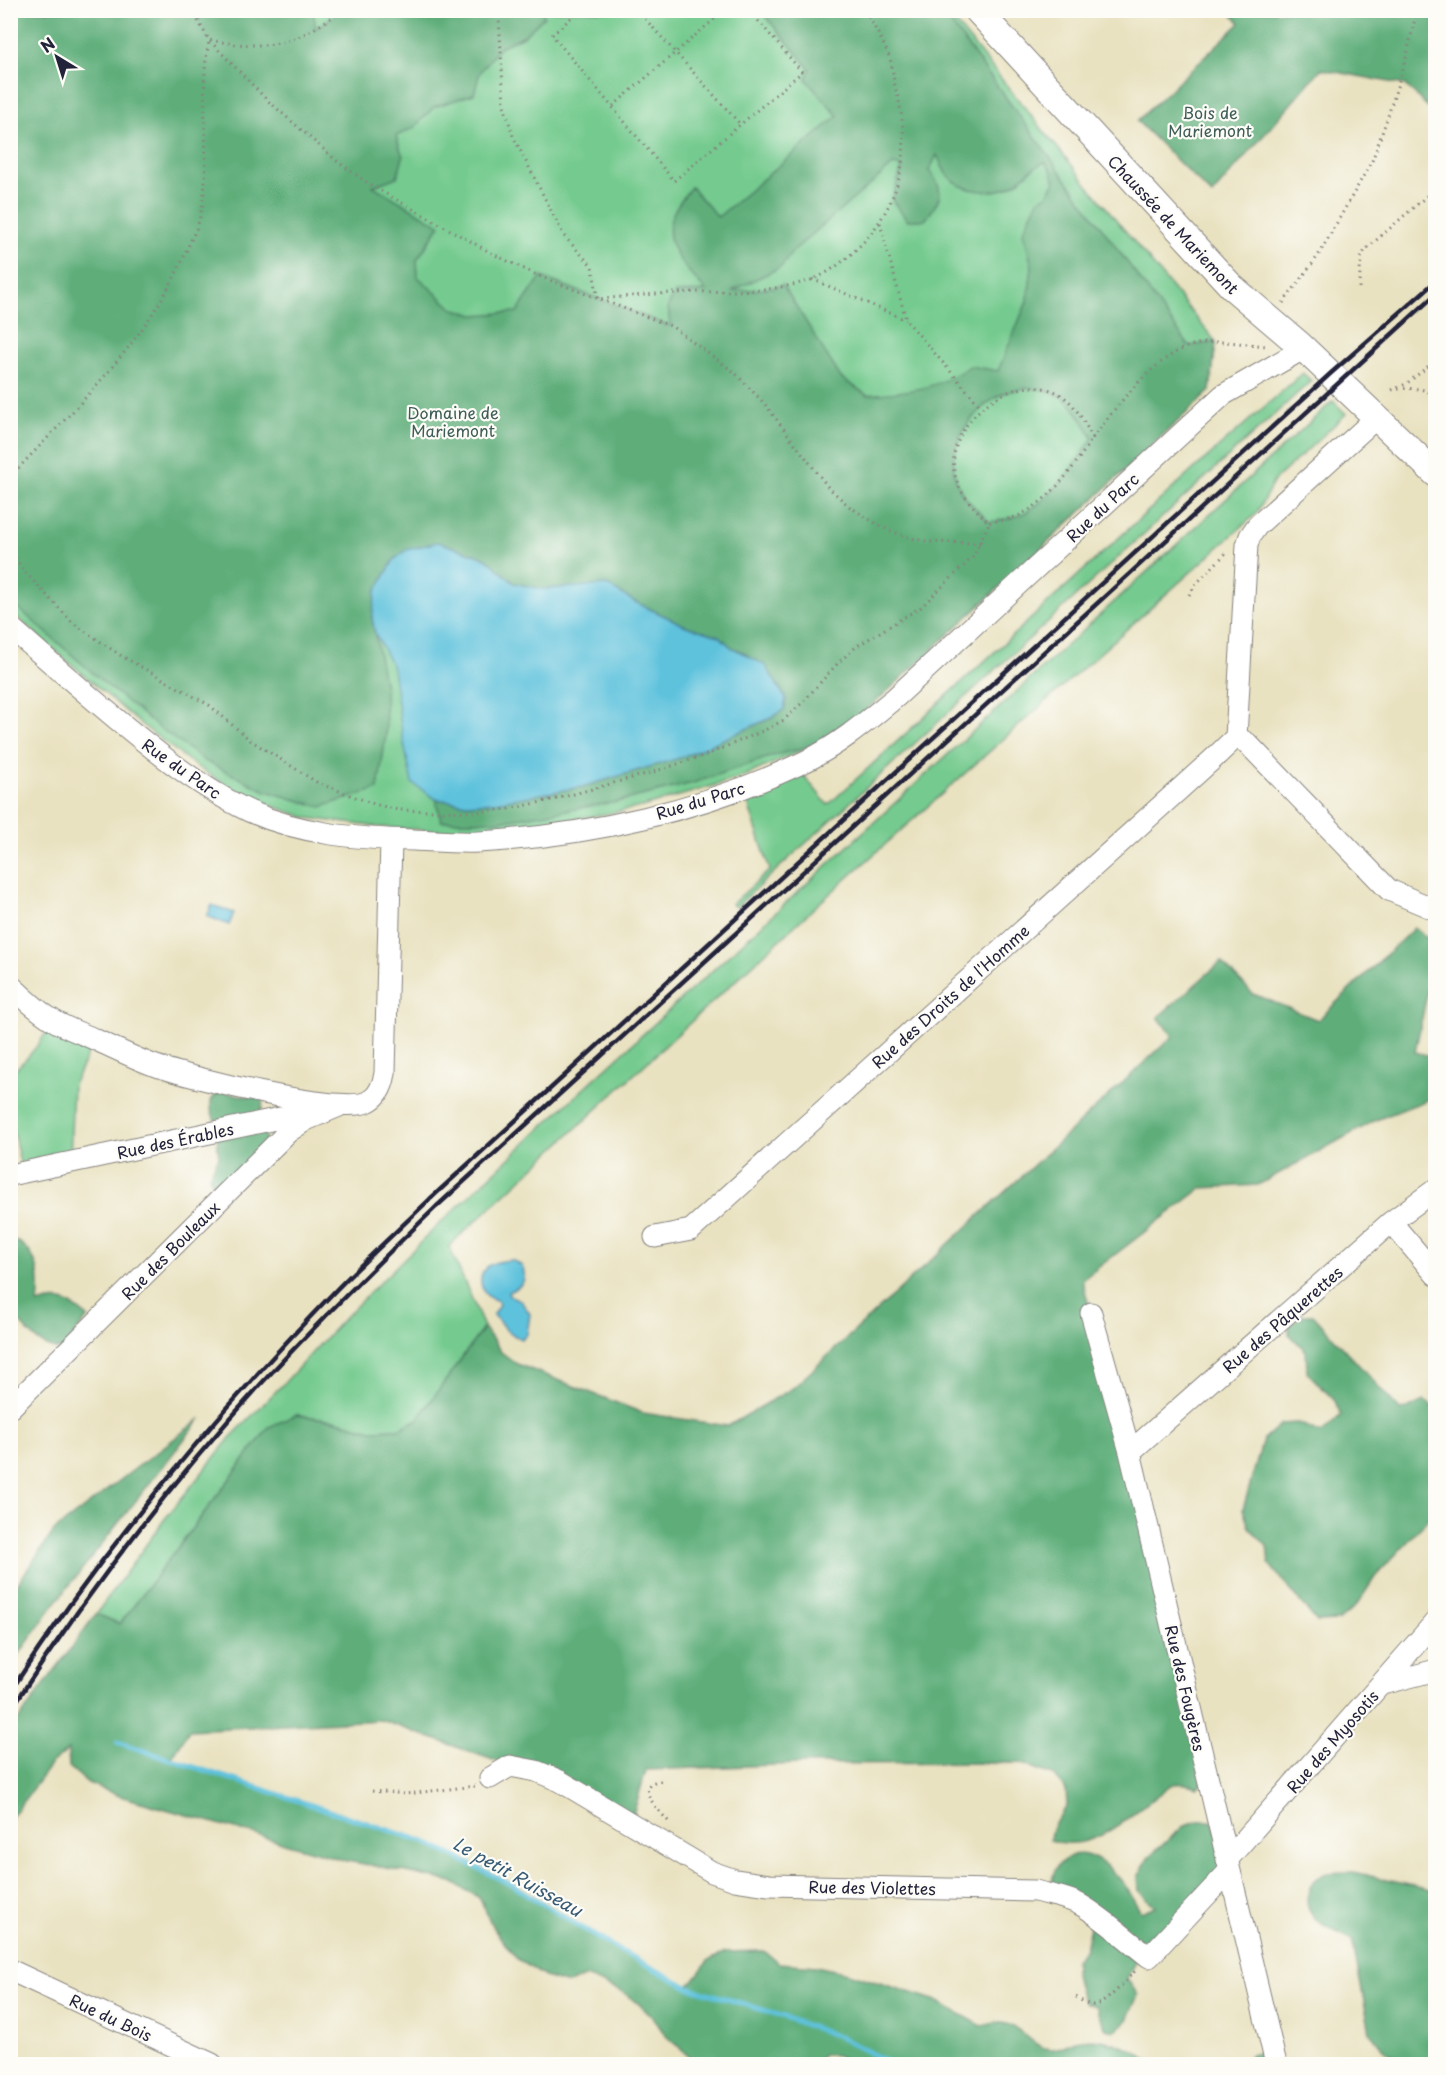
<svg xmlns="http://www.w3.org/2000/svg" width="1446" height="2075" viewBox="0 0 1446 2075" font-family="'Playpen Sans',sans-serif">
<style>
.green{fill:#74ca8f;stroke:#4b7665;stroke-width:1.5}
.forest{fill:#5fae7a;stroke:#40685a;stroke-width:1.5;fill-rule:evenodd}
.water{fill:#5fc2dd;stroke:#40728c;stroke-width:1.5}
.lines{fill:none;stroke-linecap:round;stroke-linejoin:round}
.stream{stroke:#5fc2dd;stroke-width:5}
.minor-casing{stroke:#86827e;stroke-width:23}
.tertiary-casing{stroke:#86827e;stroke-width:28}
.path{stroke:#86827e;stroke-width:3;stroke-dasharray:1.5 4.5;stroke-linecap:butt}
.minor{stroke:#fff;stroke-width:21}
.tertiary{stroke:#fff;stroke-width:26}
.rail{stroke:#22223b;stroke-width:4.5}
.labels{text-anchor:middle;dominant-baseline:central;stroke-width:4.5;stroke-linejoin:round;paint-order:stroke}
.park-label{font-size:16px;fill:#3f5d58;stroke:#fdfcf7}
.street-label{font-size:16px;fill:#22223b;stroke:#fdfcf7}
.water-label{font-size:18px;font-style:italic;fill:#375a74;stroke:#fdfcf7}
</style>
<rect width="100%" height="100%" fill="#fdfcf7"/>
<filter id="ink" filterUnits="userSpaceOnUse"><feTurbulence type="fractalNoise" baseFrequency=".0167" numOctaves="2"/><feDisplacementMap in="SourceGraphic" scale="12" xChannelSelector="R" yChannelSelector="G"/><feConvolveMatrix kernelMatrix="1 2 1 2 8 2 1 2 1" color-interpolation-filters="sRGB"/></filter>
<filter id="wash" filterUnits="userSpaceOnUse"><feTurbulence type="fractalNoise" baseFrequency=".008" numOctaves="4" result="noise"/><feDisplacementMap in="SourceGraphic" scale="24" xChannelSelector="R" yChannelSelector="G"/><feGaussianBlur stdDeviation="1.35" result="paint"/><feColorMatrix in="noise" values="0 0 0 0 0 0 0 0 0 0 0 0 0 0 0 0 0 1.4 0 .05"/><feComposite in="paint" operator="in"/></filter>
<g filter="url(#wash)">
<rect width="100%" height="100%" fill="#e9e2c1"/>
<path class="green" d="M11,11H946L1216,342L1210,391L973,612L812,746L740,778L642,807L606,814L533,825L459,832L378,827L307,818L247,797L197,767L138,722L11,612Z
M1303,373L1311,381L736,907L732,904L770,870L743,789L796,766L828,805L1196,467Z
M1333,401L1346,414L1274,481L1256,514L815,907L449,1246L484,1327L418,1419L399,1429L372,1430L333,1420L296,1415L269,1427L120,1624L96,1614L164,1520L230,1438L287,1380L344,1318L432,1231L556,1114Z
M53,1020L95,1039L73,1085L70,1162L22,1172L11,1121L10,1074C29,1058 42,1042 53,1020Z"/>
<path class="forest" d="M11,11H192L199,20L205,11H313L316,28L341,11H543L544,17L525,35L500,47L480,72L474,94L434,107L414,128L396,136L403,157L397,177L373,186L440,225L417,260L418,277L452,308L474,315L517,312L541,277L670,326L668,306L675,293L706,291C688,271 659,244 673,214C677,204 685,195 691,187L718,217L838,116L806,79L810,69L761,11H942L1189,346L1216,342L1210,391L891,688L855,720L812,746L776,755L693,783L617,802L499,821H441L436,799L467,804L495,802L582,787L683,757L771,718L784,709L786,699L779,686L745,653L731,647L719,636L686,626L633,601L607,585L543,589L514,583L486,558L438,542L406,551L394,560L376,591L372,618L385,687L386,735L378,789L321,807L266,791L205,761L158,727L103,682L11,602ZM937,155C941,162 943,171 948,176C963,193 995,196 1014,184C1026,176 1030,168 1045,162L1051,170L1055,182L1047,195L1038,200L1023,232L1032,266L1028,299L998,371L970,366C933,391 910,391 867,395L841,378L783,285L763,289L732,291L781,267L794,250L893,165L902,167L892,200L907,220H925C940,201 947,191 929,171ZM1025,388C1067,389 1073,405 1093,438C1075,464 1049,505 1017,516C1009,519 999,520 989,522C980,512 968,503 961,491C940,453 968,413 1002,394C1009,391 1017,390 1025,388Z
M1228,11H1435V114L1405,85L1321,69L1212,195L1137,121L1240,23Z
M1414,928L1435,943V956L1415,1052L1435,1057V1097L1376,1120L1258,1185L1202,1188L1082,1280L1130,1452L1202,1783L1198,1787C1190,1785 1182,1782 1174,1784C1168,1785 1161,1793 1155,1797C1125,1820 1091,1854 1050,1840C1050,1826 1060,1817 1067,1806L1066,1790L1053,1775L1019,1763L800,1764L646,1770L631,1822L510,1766L381,1720L189,1730L171,1759L425,1842L512,1885L615,1948L688,1987L708,1961L725,1952L764,1951L779,1963L816,1966L848,1973L937,2001L982,2026C988,2025 995,2022 1001,2023C1020,2024 1030,2046 1049,2049C1060,2050 1066,2044 1076,2041C1103,2034 1134,2049 1155,2064H851L837,2055H823L814,2064H712L694,2061L665,2035L656,2021L638,2003L621,1991L585,1977L568,1984L545,1977L516,1958L493,1928L480,1898L452,1882L392,1869L347,1861L120,1796L88,1783L69,1767L68,1750L50,1765L11,1818V1730L96,1614L120,1624L269,1427L296,1415L333,1420L372,1430L399,1429L418,1419L484,1327L501,1352L517,1364L643,1413L728,1426L793,1388L1173,1036L1158,1017L1221,962L1253,994L1318,1020Z
M222,1092L263,1099C263,1106 261,1109 261,1115C260,1126 267,1134 266,1146L221,1189L213,1184L209,1177L219,1156C216,1145 219,1136 217,1126C215,1118 209,1111 211,1102C212,1096 217,1095 222,1092Z
M17,1241C40,1255 41,1279 38,1304C62,1296 69,1302 88,1317L62,1350C39,1349 25,1328 11,1313L10,1244Z
M1304,1315H1313L1400,1410L1407,1409L1424,1401L1435,1407V1512L1375,1577L1357,1605L1338,1621L1317,1622L1269,1564L1267,1546L1249,1527L1243,1509L1263,1440L1281,1424L1298,1423L1322,1433L1341,1415L1335,1401L1307,1372L1306,1351L1289,1334V1326Z
M201,1418L50,1610L11,1666V1593L54,1531Z
M1198,1821H1212L1227,1860L1162,1944L1135,1946V1961L1127,1979L1138,1995L1126,2022L1115,2031L1106,2029L1096,2006L1086,2003C1077,1988 1074,1977 1075,1960L1085,1949L1093,1913L1052,1887C1052,1874 1055,1866 1066,1859C1085,1844 1112,1868 1124,1884C1131,1893 1135,1903 1141,1912L1155,1906L1139,1891L1138,1877L1148,1858L1185,1825Z
M1353,1872L1435,1891L1436,2058L1430,2061L1404,2060L1385,2052L1370,2032L1352,1940C1341,1933 1324,1928 1315,1918C1301,1905 1307,1882 1324,1874C1331,1871 1345,1873 1353,1872Z
M1259,2052L1269,2056L1276,2064H1243L1251,2054Z"/>
<path class="water" d="M438,542L486,558L514,583L543,589L607,585L633,601L686,626L719,636L731,647L765,665L786,699L784,709L771,718L683,757L582,787L495,802L467,804L436,799L412,783L403,739L393,668L375,633L372,618L376,591L394,560L406,550Z
M212,905L234,913L229,925L207,916Z
M512,1260L522,1266C528,1280 522,1287 508,1292L509,1295L520,1300L530,1314L527,1334L521,1339L509,1333L493,1315L499,1304L497,1300C481,1299 475,1275 488,1266C495,1261 503,1261 512,1260Z"/>
<g class="lines">
<path class="stream" d="M117,1742L425,1842L512,1885L615,1948L688,1987L773,2013L839,2037L892,2064"/>
</g>
</g>
<g filter="url(#ink)">
<g class="lines">
<defs>
<path id="minor" d="M10,627C55,666 99,706 146,743C178,769 211,793 249,811C300,834 358,839 414,840C435,841 457,843 478,842C589,836 703,810 804,762C838,746 867,721 896,697L1223,395L1296,353L1300,345
M1236,737L1247,743L1389,890L1436,910
M10,985C24,997 37,1011 53,1020C65,1028 81,1033 94,1039C112,1047 130,1056 148,1063C181,1076 340,1115 367,1102C379,1097 383,1085 385,1073L391,840
M10,1175L309,1112
M1391,1222L1436,1275
M655,1237L691,1230L1213,759L1236,737L1247,545L1250,536L1257,526L1376,418
M1091,1313L1130,1452L1276,2064
M10,1408L288,1132L306,1120L339,1106
M1130,1452L1391,1222L1436,1189
M1383,1684L1436,1670
M490,1778L510,1766L536,1771L560,1781L712,1872L735,1880L769,1885L1035,1891C1050,1895 1067,1897 1081,1905C1105,1919 1127,1940 1149,1957L1229,1871
M1227,1860L1436,1621
M10,1970L212,2064"/>
<path id="tertiary" d="M977,10L1232,287L1300,345L1436,474"/>
</defs>
<use href="#minor" class="minor-casing"/>
<use href="#tertiary" class="tertiary-casing"/>
<path class="path" d="M192,10L209,40L266,99L338,162L372,186L493,254L541,277L671,326L734,372L764,403L828,487L850,507L872,521L890,531L910,538L932,542L980,543
M501,10L499,17L504,105L513,136L564,236L592,266L598,299C623,297 649,294 675,293C720,290 768,294 811,280C833,272 854,253 869,236C906,189 911,142 895,86C893,77 893,67 890,59C884,42 873,26 865,10
M580,10L552,35L674,181L802,72L749,10
M637,10L740,124
M613,106L725,10
M880,223L906,320L982,408
M812,279L906,320
M1359,288L1361,258L1365,250L1436,188
M1283,303L1318,256L1372,161L1387,119L1406,58L1417,10
M1398,389C1412,388 1425,387 1436,397
M1392,390L1406,384L1436,360
M1093,438C1085,424 1077,407 1064,397C1018,363 942,423 955,475C960,496 975,508 989,523C999,520 1012,519 1020,515C1052,499 1073,468 1092,439C1109,416 1127,393 1148,373C1161,362 1174,351 1190,346C1214,338 1242,344 1267,346
M10,477C76,407 151,338 188,247C192,237 198,227 200,217C211,169 202,120 205,71C205,61 208,50 209,40C268,50 292,48 341,10
M10,547L22,569L73,623L120,655L209,705L250,740L318,783L374,804L398,810L476,812L509,809L556,799L653,772L706,755L763,731L784,720L802,703L838,663L857,646L921,607L973,557L989,523
M1189,595L1196,584L1228,551
M661,1781C630,1783 661,1813 670,1823
M372,1791L406,1794L475,1786
M1076,1997C1081,2000 1088,2006 1094,2005C1106,2005 1127,1979 1136,1970"/>
<use href="#minor" class="minor"/>
<use href="#tertiary" class="tertiary"/>
<path class="rail" d="M10,1692C104,1547 216,1414 335,1291C366,1259 398,1230 430,1199L1330,374L1436,281
M10,1711C85,1596 168,1486 260,1385C316,1324 376,1265 436,1207L1436,294"/>
</g>
</g>
<g class="labels">
<g class="park-label">
<text x="1210" y="112">Bois de<tspan x="1210" dy="18">Mariemont</tspan></text>
<text x="453" y="412">Domaine de<tspan x="453" dy="18">Mariemont</tspan></text>
</g>
<g class="street-label">
<text transform="translate(1174 224) rotate(47)">Chaussée de Mariemont</text>
<text transform="translate(1102 507) rotate(-43)">Rue du Parc</text>
<text transform="translate(182 768) rotate(35)">Rue du Parc</text>
<text transform="translate(700 800) rotate(-17)">Rue du Parc</text>
<text transform="translate(950 996) rotate(-42)">Rue des Droits de l'Homme</text>
<text transform="translate(175 1140) rotate(-12)">Rue des Érables</text>
<text transform="translate(170 1250) rotate(-45)">Rue des Bouleaux</text>
<text transform="translate(1282 1319) rotate(-41)">Rue des Pâquerettes</text>
<text transform="translate(1186 1688) rotate(77)">Rue des Fougères</text>
<text transform="translate(1332 1741) rotate(-49)">Rue des Myosotis</text>
<text transform="translate(872 1887) rotate(1)">Rue des Violettes</text>
<text transform="translate(111 2017) rotate(25)">Rue du Bois</text>
</g>
<g class="water-label">
<text transform="translate(518 1876) rotate(29)">Le petit Ruisseau</text>
</g>
</g>
<rect width="1446" height="2075" fill="none" stroke="#fdfcf7" stroke-width="36"/>
<g transform="translate(57 57) rotate(322)" stroke="#fdfcf7" stroke-width="4.5" paint-order="stroke">
<path d="M0-4.5L10 22L0 15L-10 22Z" fill="#22223b"/>
<text y="-9" font-size="16" font-weight="bold" text-anchor="middle" fill="#22223b">N</text>
</g>
</svg>
